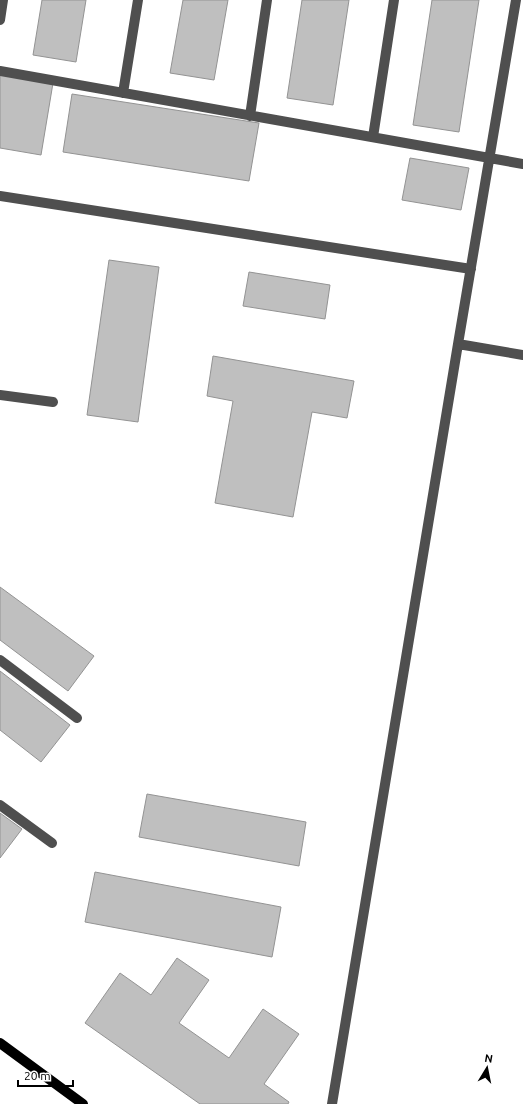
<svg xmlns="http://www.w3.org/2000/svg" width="523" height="1104" viewBox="0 0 523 1104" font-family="Ubuntu,sans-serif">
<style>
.building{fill:#bfbfbf;stroke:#939393}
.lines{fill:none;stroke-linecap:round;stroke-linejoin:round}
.minor{stroke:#4f4f4f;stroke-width:10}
.major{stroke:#000;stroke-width:10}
</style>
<rect width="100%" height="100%" fill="#fff"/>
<path class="building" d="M42,0H86L76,62L33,55Z
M183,0H228L214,80L170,73Z
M302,0H349L333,105L287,98Z
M432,0H479L459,132L413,125Z
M0,74L53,83L41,155L0,148Z
M72,94L259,123L249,181L63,152Z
M410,158L469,168L461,210L402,200Z
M109,260L159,267L138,422L87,415Z
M249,272L330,285L325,319L243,306Z
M213,356L354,381L347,418L312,412L293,517L215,503L233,401L207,396Z
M0,587L94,656L68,691L0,640Z
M0,671L70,725L41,762L0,730Z
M147,794L306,822L299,866L139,837Z
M0,813L22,829L0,858Z
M95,872L281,907L272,957L85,922Z
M177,958L209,980L179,1023L229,1058L263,1009L299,1034L264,1084L289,1102L288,1104H200L85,1023L120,973L151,995Z"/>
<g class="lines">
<path class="minor" d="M516,0L458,344L523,355
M0,20L3,0
M0,71L523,164
M123,93L138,0
M250,116L267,0
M373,137L394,0
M0,196L471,269
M0,395L53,402
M0,660L77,718
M0,805L52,843
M332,1104L458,344"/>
<path class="major" d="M0,1043L83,1104"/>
</g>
<g transform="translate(487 1068) rotate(10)" stroke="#ffffff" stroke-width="3" paint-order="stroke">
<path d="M0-3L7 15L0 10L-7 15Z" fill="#000000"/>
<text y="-6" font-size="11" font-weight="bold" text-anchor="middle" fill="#000000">N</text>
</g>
<path d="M18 1080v6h55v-6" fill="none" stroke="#000000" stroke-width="2"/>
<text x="24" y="1080" font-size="12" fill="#000000" stroke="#ffffff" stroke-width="3" paint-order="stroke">20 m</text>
</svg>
